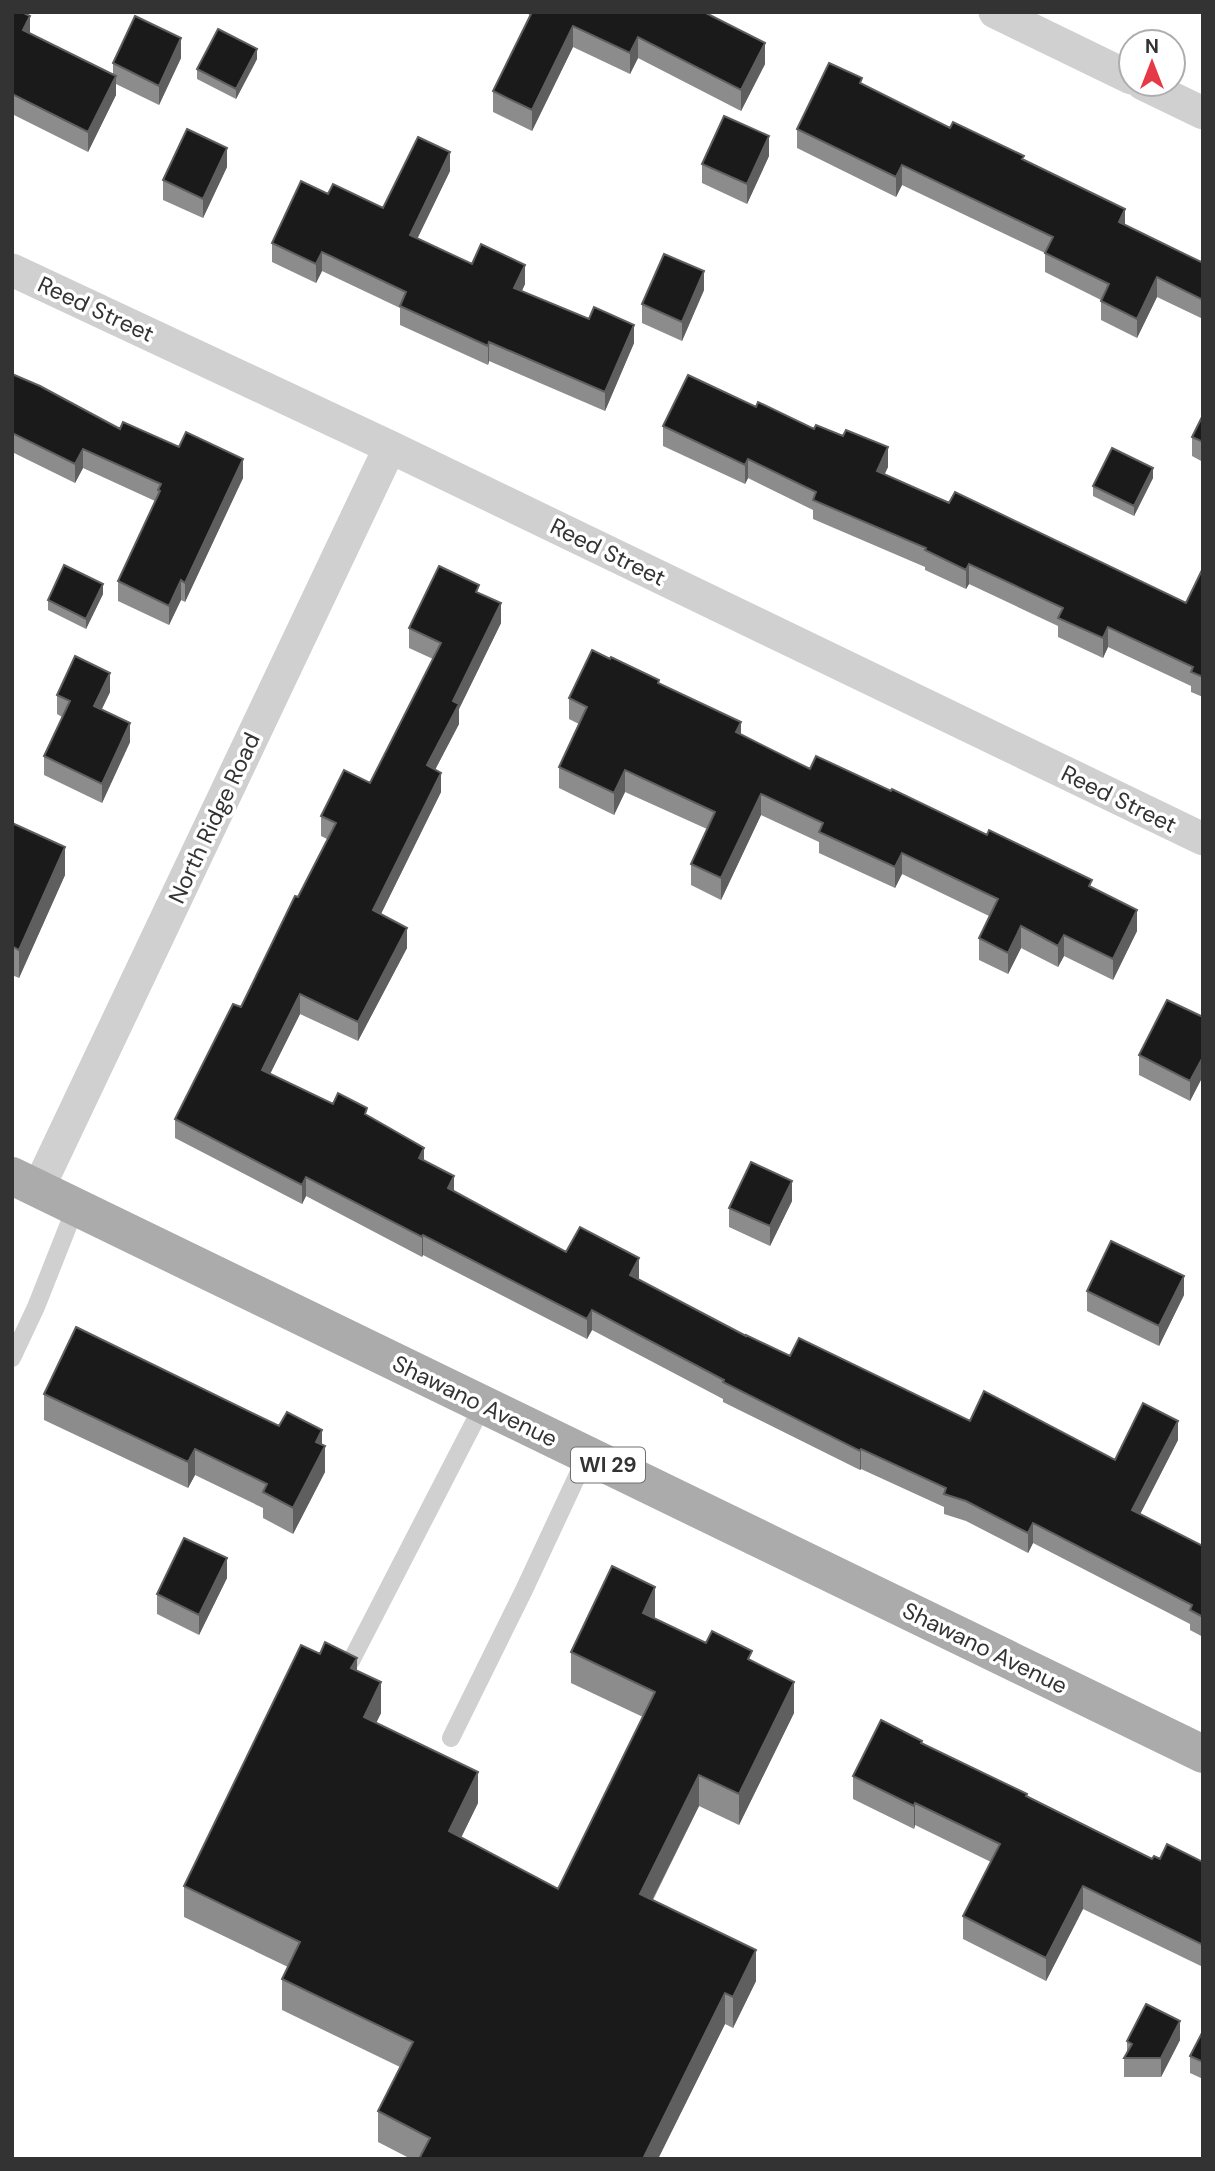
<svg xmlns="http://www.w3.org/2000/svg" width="1215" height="2171" viewBox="0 0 1215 2171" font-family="'DM Sans',sans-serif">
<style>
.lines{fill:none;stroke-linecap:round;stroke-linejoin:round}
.lane{stroke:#d0d0d0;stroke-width:18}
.street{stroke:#d0d0d0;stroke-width:33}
.primary{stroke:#ababab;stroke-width:38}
.wall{fill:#8c8c8c}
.shaded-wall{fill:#5f5f5f}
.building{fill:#1a1a1a;stroke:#5f5f5f;stroke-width:2}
.labels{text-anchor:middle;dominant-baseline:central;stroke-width:7;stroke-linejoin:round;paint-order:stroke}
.shield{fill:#fff;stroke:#707070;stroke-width:2}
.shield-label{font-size:21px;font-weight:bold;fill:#333}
.street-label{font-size:23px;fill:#333;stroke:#fff}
</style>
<rect width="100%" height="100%" fill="#fff"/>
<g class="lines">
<path class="lane" d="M12,1358L36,1307L76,1206
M351,1661L483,1405
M451,1738L524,1590L587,1455"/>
<path class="street" d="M995,12L1131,78
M1143,84L1203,113
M12,270L390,447L1203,839
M38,1189L390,447"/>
<path class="primary" d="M12,1176L1203,1754"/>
</g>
<path class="wall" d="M12,12L30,34L113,74V63L181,58L159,105L116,84V95L88,152L12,114Z
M524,12H704L765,64L741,111L638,58L630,74L573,47L532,131L493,112V91L530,15Z
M257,59L236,99L197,79V69Z
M862,84L950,128L1024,160L1125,225L1201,262L1203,259V319L1157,297L1137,338L1101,320V300L1045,272V253L902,185L896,197L797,148V129Z
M769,156L747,204L702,183V164Z
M227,167L203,218L163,200V180Z
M450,171L417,238L472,264L525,284L522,291L634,343L605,411L489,361L488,365L400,325V308L322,271L316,283L272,262V243L328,194L383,208Z
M704,290L682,341L642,323V304Z
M12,374L120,429L243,478L185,602L181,600L169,625L118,601V581L155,501L83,468L75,483L12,452Z
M756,407L888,467L884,474L1186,603L1203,568V697L1191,692V686L1108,647L1103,658L1058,637V626L969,584L966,589L925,570V567L813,519V510L748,478L745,484L663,446V426Z
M1203,415V462L1192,456V437Z
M1153,478L1134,516L1093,496V486Z
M479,593L501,623L459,709V724L435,770L441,792L381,914L407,948L358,1041L300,1014L270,1074L333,1104L367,1115L424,1160L454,1191L566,1252L639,1278L638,1279L746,1336L790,1356L970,1421L1115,1460L1178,1440L1140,1514L1203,1546V1637L1190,1630V1624L1033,1543L1028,1553L966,1521L944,1514V1507L861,1469L860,1470L723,1402V1399L592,1330L587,1339L423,1255L422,1257L306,1196L302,1204L175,1138V1119L241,1007L327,839L321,836V816L370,783L433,659L409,648V628Z
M103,594L86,629L48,610V600Z
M659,684L741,735L810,769L1092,887L1137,931L1113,980L1064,956L1058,967L1021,948L1008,974L979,960V938L989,916L902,874L895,888L819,853V842L761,815L721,900L691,885V864L707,829L625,792L614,815L559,788V767L579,724L569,719V698Z
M110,692L102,709L130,742L102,803L44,775V756L62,717L57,714V695Z
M12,823L65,875L19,978L12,975Z
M1203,1017V1076L1190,1101L1139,1075V1055Z
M792,1201L770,1246L729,1227V1208Z
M1087,1291L1184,1295L1159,1346L1087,1311Z
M44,1394L279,1426L322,1445L325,1472L293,1534L263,1518V1508L195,1475L188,1488L44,1420Z
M227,1578L199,1635L157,1614V1594Z
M655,1618L706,1643L752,1661L794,1713L739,1825L699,1806L653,1900L756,1981L733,2028L725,2024L658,2159H411L378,2142V2111L400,2067L282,2010V1979L288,1967L184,1917V1886L320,1654L357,1670L381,1713L376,1723L478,1803L461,1838L558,1889L643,1717L571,1683V1652Z
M922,1744L1152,1859L1203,1862V1967L1083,1909L1046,1981L963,1939V1916L991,1862L915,1825L914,1829L853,1799V1776Z
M1203,2031V2079L1190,2073V2056Z
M1180,2040L1161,2077H1124V2058L1127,2053V2041Z"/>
<path class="shaded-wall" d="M30,16V36L23,30Z
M573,26V47L532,131V110Z
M638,37V58L630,74V53Z
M181,38V58L159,105V86Z
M765,43V64L741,111V90Z
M257,49V59L236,99V89Z
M116,76V95L88,152V132Z
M769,136V156L747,204V184Z
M227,148V167L203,218V199Z
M450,152V171L410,254V235Z
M902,165V185L896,197V177Z
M1125,209V228L1119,222Z
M322,252V271L316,283V264Z
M525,265V284L514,307V288Z
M704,271V290L682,341V322Z
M1157,277V297L1137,338V319Z
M634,325V343L605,411V392Z
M489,342V361L488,365V346Z
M888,447V467L877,491V471Z
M83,449V468L75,483V464Z
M243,459V478L185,602V583Z
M748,459V478L745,484V465Z
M1153,468V478L1134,516V506Z
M969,564V584L966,589V570Z
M181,580V600L169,625V606Z
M103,584V594L86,629V619Z
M501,603V623L459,709V724L427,785V765L453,701Z
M1108,627V647L1103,658V638Z
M110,673V692L94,725V706Z
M741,722V743L736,732Z
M130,723V742L102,803V784Z
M625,770V792L614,815V793Z
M441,773V792L373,930V910Z
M761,794V815L721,900V878Z
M65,847V875L19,978V950Z
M902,853V874L895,888V867Z
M1137,910V931L1113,980V959Z
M1021,926V948L1008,974V953Z
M407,928V948L358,1041V1022Z
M1064,935V956L1058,967V946Z
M300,994V1014L262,1090V1070Z
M1203,1057V1076L1190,1101V1081Z
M424,1148V1168L419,1158Z
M454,1176V1196L448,1188Z
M306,1177V1196L302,1204V1185Z
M792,1181V1201L770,1246V1226Z
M423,1235V1255L422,1257V1237Z
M639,1258V1278L630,1295V1275Z
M1184,1276V1295L1159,1346V1326Z
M592,1310V1330L587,1339V1319Z
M1178,1421V1440L1132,1530V1510Z
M322,1430V1451L325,1446V1472L293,1534V1508L316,1442Z
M195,1449V1475L188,1488V1462Z
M861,1449V1469L860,1470V1451Z
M1033,1523V1543L1028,1553V1533Z
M227,1558V1578L199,1635V1615Z
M655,1587V1618L643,1643V1613Z
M357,1658V1688L351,1668Z
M381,1682V1713L364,1748V1717Z
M794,1682V1713L739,1825V1794Z
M478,1772V1803L449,1862V1831Z
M699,1775V1806L640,1924V1894Z
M915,1803V1825L914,1829V1806Z
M1083,1886V1909L1046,1981V1958Z
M756,1950V1981L733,2028V1997Z
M725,1993V2024L658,2159H643Z
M1180,2021V2040L1161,2077V2058Z"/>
<path class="building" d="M12,12H22L30,16L23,30L116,76L88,132L12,94Z
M532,12H704L765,43L741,90L638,37L630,53L573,26L532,110L493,91Z
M135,16L181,38L159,86L113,63Z
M218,29L257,49L236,89L197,69Z
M829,63L862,78L860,83L950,128L953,122L1024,156L1022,159L1125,209L1119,222L1201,262L1203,259V300L1157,277L1137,319L1101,301L1109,284L1045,253L1053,237L902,165L896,177L797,129Z
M724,116L769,136L747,184L702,164Z
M187,129L227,148L203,199L163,180Z
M418,137L450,152L410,235L472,264L481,244L525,265L514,288L589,319L594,307L634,325L605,392L489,342L488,346L400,306L406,292L322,252L316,264L272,243L301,181L328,194L333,184L383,208Z
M664,254L704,271L682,322L642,304Z
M12,374L40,386L120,429L123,422L179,447L186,432L243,459L185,583L181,580L169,606L118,581L160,491L158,490L161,484L83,449L75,464L12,433Z
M688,375L756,407L758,402L814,429L816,425L843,436L846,430L888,447L877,471L949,503L955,492L1186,603L1203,568V677L1191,672L1193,667L1108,627L1103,638L1058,618L1063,608L969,564L966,570L925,550L926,548L813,500L816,492L748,459L745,465L663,426Z
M1203,415V442L1192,437Z
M1112,448L1153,468L1134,506L1093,486Z
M64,565L103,584L86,619L48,600Z
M439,566L479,585L476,592L501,603L453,701L459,704L427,765L441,773L373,910L407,928L358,1022L300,994L262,1070L333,1104L338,1093L367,1108L365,1114L424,1148L419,1158L454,1176L448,1188L566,1252L580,1227L639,1258L630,1275L746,1336V1335L790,1356L799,1338L970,1421L984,1391L1115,1460L1143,1403L1178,1421L1132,1510L1203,1546V1617L1190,1610L1192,1605L1033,1523L1028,1533L966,1501L944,1494L946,1488L861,1449L860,1451L723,1382L724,1380L592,1310L587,1319L423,1235L422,1237L306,1177L302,1185L175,1119L233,1004L241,1007L295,896L298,897L336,823L321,816L344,770L370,783L441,643L409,628Z
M592,650L610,659L611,657L659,680L658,683L741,722L736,732L810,769L816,756L891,791L892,789L987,835L989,830L1092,880L1089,886L1137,910L1113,959L1064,935L1058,946L1021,926L1008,953L979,938L998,899L902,853L895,867L819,832L823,823L761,794L721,878L691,864L715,812L625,770L614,793L559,767L587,707L569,698Z
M75,656L110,673L94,706L130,723L102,784L44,756L70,701L57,695Z
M12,823L65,847L19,950L12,946Z
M1167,1000L1203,1017V1057L1190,1081L1139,1055Z
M751,1162L792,1181L770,1226L729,1208Z
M1111,1241L1184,1276L1159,1326L1087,1291Z
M76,1327L279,1426L287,1412L322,1430L316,1442L325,1446L293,1508L263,1492L267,1484L195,1449L188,1462L44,1394Z
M184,1538L227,1558L199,1615L157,1594Z
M612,1566L655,1587L643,1613L706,1643L712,1631L752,1651L748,1659L794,1682L739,1794L699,1775L640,1894L756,1950L733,1997L725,1993L643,2159H419L430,2138L378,2111L413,2042L282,1979L300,1942L184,1886L301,1645L320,1654L325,1642L357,1658L351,1668L381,1682L364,1717L478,1772L449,1831L558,1889L655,1692L571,1652Z
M881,1720L922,1741L921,1743L1027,1794L1026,1796L1152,1859L1154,1856L1160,1859L1167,1844L1203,1862V1945L1083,1886L1046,1958L963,1916L1000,1844L915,1803L914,1806L853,1776Z
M1146,2004L1180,2021L1161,2058H1124L1132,2044L1127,2041Z
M1203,2031V2062L1190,2056Z"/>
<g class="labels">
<rect class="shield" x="571" y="1447.5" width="74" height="35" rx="5"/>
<g class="shield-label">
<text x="608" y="1465">WI 29</text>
</g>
<g class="street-label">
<text transform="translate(96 309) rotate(25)">Reed Street</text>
<text transform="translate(608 552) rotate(26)">Reed Street</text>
<text transform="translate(1119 799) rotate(26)">Reed Street</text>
<text transform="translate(214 818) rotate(-65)">North Ridge Road</text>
<text transform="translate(475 1401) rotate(26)">Shawano Avenue</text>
<text transform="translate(985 1648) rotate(26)">Shawano Avenue</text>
</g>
</g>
<rect width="1215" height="2171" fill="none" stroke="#333333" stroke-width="28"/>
<g transform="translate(1152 63)"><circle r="33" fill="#ffffff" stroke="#adadad" stroke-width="2"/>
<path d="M0-5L12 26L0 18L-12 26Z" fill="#e63946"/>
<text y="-10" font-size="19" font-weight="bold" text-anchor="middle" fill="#333333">N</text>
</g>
</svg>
